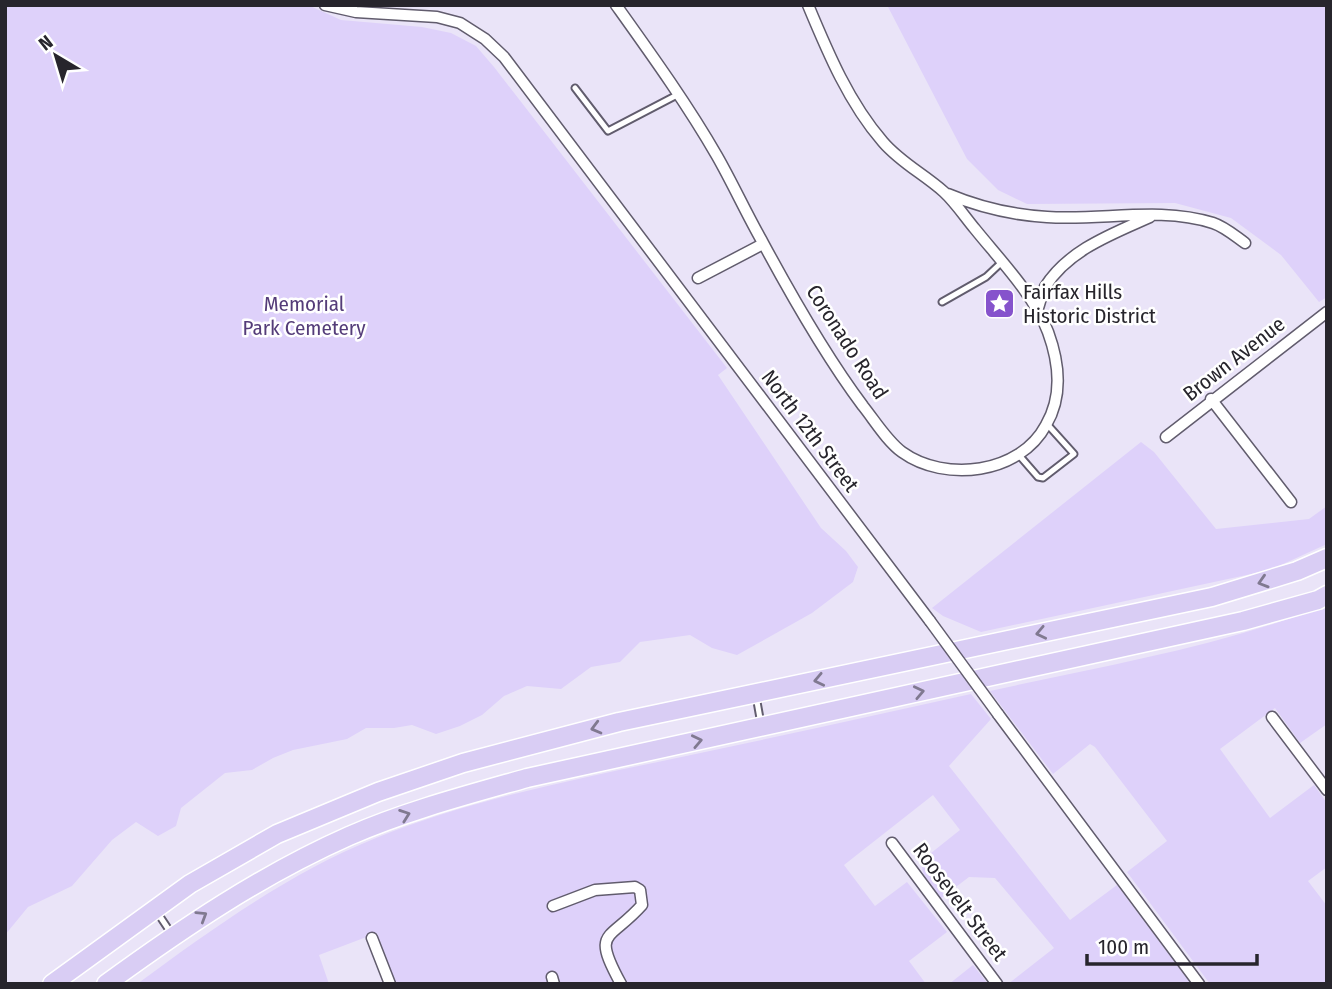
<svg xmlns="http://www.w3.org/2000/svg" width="1332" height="989" viewBox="0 0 1332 989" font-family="'Fira Sans Condensed',sans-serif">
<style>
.green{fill:#ded1fa}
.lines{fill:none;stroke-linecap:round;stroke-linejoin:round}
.service-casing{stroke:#615c6d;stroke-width:9}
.minor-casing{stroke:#615c6d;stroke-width:13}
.motorway-casing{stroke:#fff;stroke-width:21}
.service{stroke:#fff;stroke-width:5}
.minor{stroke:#fff;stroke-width:10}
.motorway{stroke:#d9cdf4;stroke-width:18}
.minor-bridge-casing{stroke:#615c6d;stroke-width:13;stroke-linecap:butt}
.minor-bridge{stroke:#fff;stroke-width:10}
.oneway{stroke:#807990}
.labels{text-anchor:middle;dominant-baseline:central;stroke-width:5;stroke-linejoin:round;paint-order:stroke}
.poi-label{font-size:21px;fill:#27252c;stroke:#fff;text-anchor:start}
.park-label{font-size:21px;fill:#543c79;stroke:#fff}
.street-label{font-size:21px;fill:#27252c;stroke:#fff}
</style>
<rect width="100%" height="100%" fill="#eae4f8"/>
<path class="green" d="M5,5H308L341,20L422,27L451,33L476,46L494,67L727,368L718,375L821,528L846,551L858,567L853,582L812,613L737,655L712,648L690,635L640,642L620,662L591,667L561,689L527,686L504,696L482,715L460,726L436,734L412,725L394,728H366L347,739L293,750L273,758L252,770L225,773L181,808L176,826L158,836L136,822L112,840L72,886L28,907L5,935Z
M887,5H1327V297L1319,302L1281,255L1231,218L1175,203L1027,204L998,190L967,159Z
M1141,442L1154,452L1216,529L1309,519L1327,506V544L1270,570L981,632L943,616L932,608Z
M1327,605V724L1300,743L1275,708L1220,749L1270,818L1314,785L1327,803V867L1308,881L1327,906V984H1210L1127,872L1167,841L1095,747L1090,744L1053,774L990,691C1103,666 1219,647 1327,605Z
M971,694L991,719L949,766L1070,920L1117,885L1191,984H1008L1054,948L995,878L969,877L940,899L923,873L921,861L960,830L933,795L844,865L875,906L907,882L947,932L909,961L926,984H396L377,933L319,955L329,984H137C212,929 289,873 376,838C470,800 572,780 672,759C772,738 872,716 971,694Z
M973,965L988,984H949Z"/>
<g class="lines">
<defs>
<path id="service" d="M575,88L608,131L677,95
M942,302L986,277L1002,262
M1018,454L1038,477L1043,478L1074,454L1047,424
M756,696L761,724
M157,912L171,933"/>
<path id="minor" d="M325,5L356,12L437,17L460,23L485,39L504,57L930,621
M616,5C651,54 687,104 717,156C733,184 746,213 762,241C791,295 827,358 863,406C875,421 887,441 902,452C945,483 1020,474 1046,425C1063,396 1059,362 1048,332C1034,295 1000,260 975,229C965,217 955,202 944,192C924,174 901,163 883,142C849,103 828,53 808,5
M948,194C979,207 1014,215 1047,217C1102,221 1159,206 1213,223C1225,227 1235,236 1245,243
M698,278L763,244
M1038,308C1040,302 1042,293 1045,287C1068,250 1112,234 1150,217
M1211,399L1291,502
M1166,437L1327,312
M998,714L1199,984
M1272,717L1327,790
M892,843L997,984
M553,906L595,890L635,887L640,890L642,905C609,942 591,929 621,984
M372,938L390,984
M552,977L554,984"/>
<path id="motorway" d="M52,984L190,884L277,834L378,792L463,763L619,722L1212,597L1297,571L1327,558
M106,984C183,928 261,875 349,836C406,811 467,795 527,778L1243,621L1318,600L1327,595"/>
</defs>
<use href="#service" class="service-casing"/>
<use href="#minor" class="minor-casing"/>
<use href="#motorway" class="motorway-casing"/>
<use href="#service" class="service"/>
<use href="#minor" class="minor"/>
<use href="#motorway" class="motorway"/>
<defs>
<path id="minor-bridge" d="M930,621L998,714"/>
</defs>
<use href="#minor-bridge" class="minor-bridge-casing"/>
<use href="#minor-bridge" class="minor-bridge"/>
</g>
<defs><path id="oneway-chevron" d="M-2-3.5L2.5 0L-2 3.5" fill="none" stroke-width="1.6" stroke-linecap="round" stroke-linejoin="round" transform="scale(1.75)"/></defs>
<g class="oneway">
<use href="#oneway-chevron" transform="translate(1263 582) rotate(163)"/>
<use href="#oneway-chevron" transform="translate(1041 633) rotate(168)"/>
<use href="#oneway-chevron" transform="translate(819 680) rotate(168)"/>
<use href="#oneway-chevron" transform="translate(919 692) rotate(-12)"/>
<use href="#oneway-chevron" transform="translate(596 728) rotate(165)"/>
<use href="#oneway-chevron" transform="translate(697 741) rotate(-12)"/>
<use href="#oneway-chevron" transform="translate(405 815) rotate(-20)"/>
<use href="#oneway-chevron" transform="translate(202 916) rotate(-32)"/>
</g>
<defs>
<symbol id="sight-square" viewBox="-11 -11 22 22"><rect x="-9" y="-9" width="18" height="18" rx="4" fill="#8653cc" stroke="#fff"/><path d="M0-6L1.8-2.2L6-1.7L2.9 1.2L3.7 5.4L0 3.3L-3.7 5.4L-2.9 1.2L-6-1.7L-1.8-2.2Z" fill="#fff"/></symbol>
</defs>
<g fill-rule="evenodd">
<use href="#sight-square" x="982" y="286" width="35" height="35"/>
</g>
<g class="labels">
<g class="poi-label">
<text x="1023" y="292">Fairfax Hills<tspan x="1023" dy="24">Historic District</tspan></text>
</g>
<g class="park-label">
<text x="304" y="304">Memorial<tspan x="304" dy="24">Park Cemetery</tspan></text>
</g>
<g class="street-label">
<text transform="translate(847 342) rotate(57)">Coronado Road</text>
<text transform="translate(1234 359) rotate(-38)">Brown Avenue</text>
<text transform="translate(810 431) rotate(53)">North 12th Street</text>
<text transform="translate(960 902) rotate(53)">Roosevelt Street</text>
</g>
</g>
<rect width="1332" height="989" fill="none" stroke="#27252c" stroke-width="14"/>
<g transform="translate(56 56) rotate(322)" stroke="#ffffff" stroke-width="5" paint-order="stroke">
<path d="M0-5L12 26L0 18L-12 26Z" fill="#27252c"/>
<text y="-10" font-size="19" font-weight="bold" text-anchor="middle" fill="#27252c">N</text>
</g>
<path d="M1087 954v10h170v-10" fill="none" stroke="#27252c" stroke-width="3.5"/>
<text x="1098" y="954" font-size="21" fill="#27252c" stroke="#ffffff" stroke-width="5" paint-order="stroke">100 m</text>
</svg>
